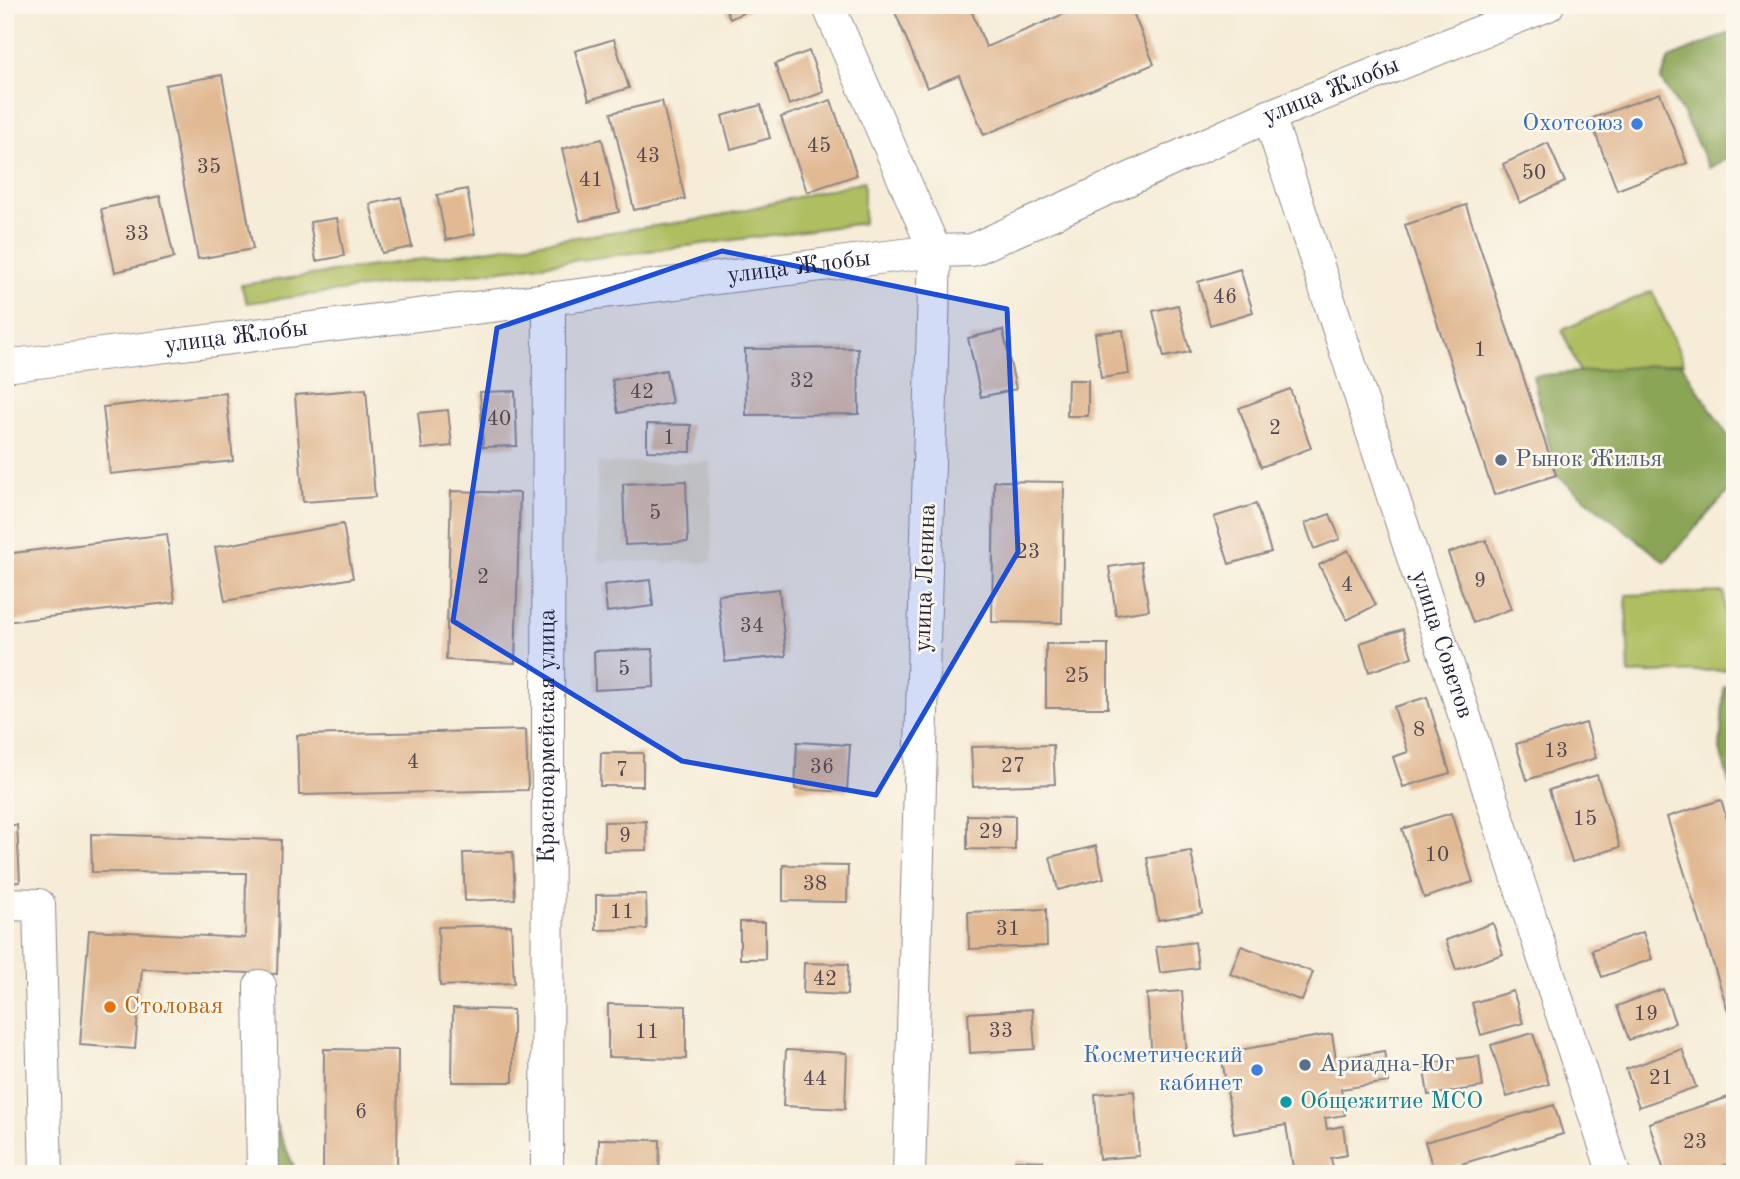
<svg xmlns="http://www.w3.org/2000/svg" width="1740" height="1179" viewBox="0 0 1740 1179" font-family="'Old Standard TT',serif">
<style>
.built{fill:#e6daba}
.green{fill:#afbe60;stroke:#68704e;stroke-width:2}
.forest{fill:#8ba556;stroke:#566448;stroke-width:2}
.building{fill:#e1ba94}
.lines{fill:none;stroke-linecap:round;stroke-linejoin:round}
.minor-casing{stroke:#8c8789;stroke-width:34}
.minor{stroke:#fff;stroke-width:32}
.marked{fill:#1d4ed8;fill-opacity:0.2;stroke:#1d4ed8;stroke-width:5;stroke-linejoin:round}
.shop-dot{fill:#3f7fe0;stroke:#fbf7ec;stroke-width:2.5}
.service-dot{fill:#5c6f8a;stroke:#fbf7ec;stroke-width:2.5}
.food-dot{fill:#e8710a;stroke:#fbf7ec;stroke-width:2.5}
.culture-dot{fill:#0f9aa8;stroke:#fbf7ec;stroke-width:2.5}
.labels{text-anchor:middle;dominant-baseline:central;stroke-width:5;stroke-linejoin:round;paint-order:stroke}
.number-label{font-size:21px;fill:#524851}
.street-label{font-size:24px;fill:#22223b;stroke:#fbf7ec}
.shop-label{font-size:24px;fill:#366cbe;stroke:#fbf7ec;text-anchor:end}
.service-label{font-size:24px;fill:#4e5e75;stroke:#fbf7ec;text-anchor:start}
.food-label{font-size:24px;fill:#c56008;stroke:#fbf7ec;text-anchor:start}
.culture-label{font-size:24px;fill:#0d838f;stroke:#fbf7ec;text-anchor:start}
</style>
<rect width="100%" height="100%" fill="#fbf7ec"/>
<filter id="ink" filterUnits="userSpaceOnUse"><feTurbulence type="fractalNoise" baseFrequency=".0143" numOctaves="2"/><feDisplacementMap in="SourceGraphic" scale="14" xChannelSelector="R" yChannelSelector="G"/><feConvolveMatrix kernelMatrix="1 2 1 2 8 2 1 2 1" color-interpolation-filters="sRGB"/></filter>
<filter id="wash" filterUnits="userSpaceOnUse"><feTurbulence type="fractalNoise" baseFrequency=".00686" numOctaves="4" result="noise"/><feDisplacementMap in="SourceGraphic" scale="28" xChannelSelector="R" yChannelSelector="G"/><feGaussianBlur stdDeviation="1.57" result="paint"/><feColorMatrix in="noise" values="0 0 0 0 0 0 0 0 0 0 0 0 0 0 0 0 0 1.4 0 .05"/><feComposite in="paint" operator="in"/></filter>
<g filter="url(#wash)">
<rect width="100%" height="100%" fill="#f6ecd7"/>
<path class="built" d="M711,462L712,562H598L597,463Z"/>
<path class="green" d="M864,181V223L247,303L241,285L710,218Z
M1652,291L1684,363L1593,403L1562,330Z
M1724,592L1727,670L1629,674L1626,595Z"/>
<path class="forest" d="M1735,31V155L1709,168L1683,114L1661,80L1669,58Z
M1681,363L1735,447V484L1665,562L1556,475L1533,376Z
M1735,686V803L1720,750L1724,687Z
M269,1109L297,1174H269Z"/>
<g id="blocks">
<path class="building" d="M724,5H760L730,19Z
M892,5H969L986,47L1085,5H1130L1154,64L984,135L959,75L927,88Z
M614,39L629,88L589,100L575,51Z
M809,51L824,92L789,105L775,64Z
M222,75L253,249L198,259L165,85Z
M1660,93L1687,163L1617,190L1590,119Z
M831,100L857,175L807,192L781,117Z
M662,101L685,199L634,210L611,113Z
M761,105L770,138L731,149L722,116Z
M602,139L619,212L580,221L562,149Z
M1548,143L1565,182L1520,203L1503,164Z
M467,189L475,234L446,240L437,195Z
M160,196L174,258L115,272L101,209Z
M401,197L412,247L382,253L370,204Z
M1466,205L1556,475L1494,495L1405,225Z
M337,218L344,256L316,261L310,222Z
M1240,269L1253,312L1210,325L1198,282Z
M1178,305L1190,352L1164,357L1153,311Z
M1003,330L1016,389L981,397L968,338Z
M1123,330L1129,374L1101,378L1095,333Z
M858,348L859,414L746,415L745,349Z
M666,370L672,403L618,413L612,380Z
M1068,380H1088V416H1067Z
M366,389L375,497L303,502L295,395Z
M1290,389L1311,448L1261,467L1239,408Z
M515,391L517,446L483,447L480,392Z
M226,393L233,461L110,474L103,407Z
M448,410L452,446L422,449L418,413Z
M647,424L691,425V452L647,451Z
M686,481L688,542L625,545L623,484Z
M994,481L1064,482L1062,623L992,622Z
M451,491L520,493L515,663L446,660Z
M1256,504L1271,552L1229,564L1214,517Z
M1330,514L1340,539L1314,549L1305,523Z
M343,524L353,578L225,601L215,547Z
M167,534L175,602L6,622L5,554Z
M1486,540L1511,609L1473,623L1448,553Z
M1348,550L1376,605L1347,620L1319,565Z
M1141,562L1149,610L1116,615L1109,567Z
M650,580L653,606L607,612L604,585Z
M779,589L786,656L725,662L718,595Z
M1403,629L1412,657L1369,672L1360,643Z
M1046,644H1108V708H1046Z
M653,649L654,687L595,690L594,651Z
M1427,697L1450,773L1403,787L1393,757L1408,752L1394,707Z
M1586,723L1596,758L1527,780L1516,744Z
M526,730L528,790L299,795L297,735Z
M797,742L850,745L847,792L795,789Z
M1053,745L1055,784L973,787L971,747Z
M601,753H643V786H600Z
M1597,775L1620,847L1572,862L1549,790Z
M1721,800L1735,845L1734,1030L1667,817Z
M1451,813L1473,882L1424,898L1402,829Z
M967,815L1015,816V850L967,849Z
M646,821L647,850L604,851V822Z
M5,825H17L20,882L5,883Z
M91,834L281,840L277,974L142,969L135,1049L80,1045L89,930L245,938L246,873L92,872Z
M1096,846L1104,878L1058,890L1050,857Z
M1191,851L1202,913L1158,920L1147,858Z
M513,852L515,899L465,901L463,853Z
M783,865L848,866L847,902L783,901Z
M646,894L647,929L596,930V895Z
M1046,909L1047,946L969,949L968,912Z
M740,922H765V959H740Z
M1493,923L1503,954L1456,970L1446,940Z
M511,925L514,983L440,986L438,927Z
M1643,932L1652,959L1602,977L1592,950Z
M1195,942L1198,968L1160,973L1156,947Z
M1241,946L1313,972L1302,1001L1230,974Z
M804,963L848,964L847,995L803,993Z
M1663,989L1675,1023L1629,1040L1617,1006Z
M1182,991L1187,1056L1152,1059L1147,994Z
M1513,991L1523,1023L1481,1035L1472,1003Z
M608,1004L686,1006V1059L608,1057Z
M453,1008L513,1010V1082H452Z
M1032,1009L1035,1049L970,1053L968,1013Z
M1533,1033L1549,1084L1507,1097L1491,1045Z
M1332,1034L1336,1059L1384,1051L1389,1082L1341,1089L1345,1115L1325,1118L1327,1129L1343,1126L1347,1155L1331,1158L1334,1174H1294L1286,1125L1234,1134L1221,1053Z
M324,1049L398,1050L397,1174H323Z
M1682,1049L1696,1087L1639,1107L1626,1069Z
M786,1050L847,1053L845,1109L783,1106Z
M1479,1056L1483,1087L1428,1095L1423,1064Z
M1134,1091L1139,1156L1099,1159L1095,1094Z
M1735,1095V1162L1698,1174H1665L1649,1123Z
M1554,1105L1563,1134L1434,1172L1425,1142Z
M599,1139L660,1140L659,1174H598Z
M1015,1160L1043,1161L1042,1174H1015Z"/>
</g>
</g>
<g filter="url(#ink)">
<use href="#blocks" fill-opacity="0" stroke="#8c8789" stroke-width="2"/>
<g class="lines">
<defs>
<g id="minor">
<path d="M828,5L935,251L909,1174"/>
<path id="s1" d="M1269,116L1614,1174"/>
<path id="s2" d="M5,366L935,251L972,250L1269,116L1548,5"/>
<path d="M5,904L39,905L46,1174"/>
<path d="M260,986L263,1174"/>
<path id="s3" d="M547,1174L549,298"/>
</g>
</defs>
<use href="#minor" class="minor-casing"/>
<use href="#minor" class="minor"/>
</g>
</g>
<path class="marked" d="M722,251L1007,309L1018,552L876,795L682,761L453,621L497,328Z"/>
<g class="shop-dot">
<circle cx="1637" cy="124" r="7"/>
<circle cx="1257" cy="1070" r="7"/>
</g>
<g class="service-dot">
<circle cx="1501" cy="460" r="7"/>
<circle cx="1305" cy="1065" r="7"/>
</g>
<circle class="food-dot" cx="110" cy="1007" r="7"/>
<circle class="culture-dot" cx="1286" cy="1102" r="7"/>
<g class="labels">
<g class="number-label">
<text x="819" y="146">45</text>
<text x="648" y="156">43</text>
<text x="209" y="167">35</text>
<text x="1534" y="173">50</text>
<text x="591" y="180">41</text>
<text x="137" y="234">33</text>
<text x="1225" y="297">46</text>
<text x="1480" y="350">1</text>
<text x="802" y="381">32</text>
<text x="642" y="392">42</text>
<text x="499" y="419">40</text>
<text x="1275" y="428">2</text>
<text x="669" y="438">1</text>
<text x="655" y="513">5</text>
<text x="1028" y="552">23</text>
<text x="483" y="577">2</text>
<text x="1480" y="581">9</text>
<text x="1347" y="585">4</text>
<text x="752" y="626">34</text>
<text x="624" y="669">5</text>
<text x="1077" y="676">25</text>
<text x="1419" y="730">8</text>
<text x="1556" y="751">13</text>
<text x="413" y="762">4</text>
<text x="1013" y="766">27</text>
<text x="822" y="767">36</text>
<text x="622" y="770">7</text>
<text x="1585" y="819">15</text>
<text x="991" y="832">29</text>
<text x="625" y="836">9</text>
<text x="1437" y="855">10</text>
<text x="815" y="884">38</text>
<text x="622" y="912">11</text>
<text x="1008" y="929">31</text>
<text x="825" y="979">42</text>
<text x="1646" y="1014">19</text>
<text x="1001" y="1031">33</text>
<text x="647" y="1032">11</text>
<text x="1661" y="1078">21</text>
<text x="815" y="1079">44</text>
<text x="361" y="1112">6</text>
<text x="1695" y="1142">23</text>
</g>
<g class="street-label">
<text stroke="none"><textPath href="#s2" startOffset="1367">улица Жлобы</textPath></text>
<text stroke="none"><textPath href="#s2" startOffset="800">улица Жлобы</textPath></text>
<text stroke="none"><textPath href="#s2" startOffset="233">улица Жлобы</textPath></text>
<text transform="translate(926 578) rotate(-88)">улица Ленина</text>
<text stroke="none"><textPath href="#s1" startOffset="556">улица Советов</textPath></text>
<text stroke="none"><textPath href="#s3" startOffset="438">Красноармейская улица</textPath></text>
</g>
<g class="shop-label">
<text x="1623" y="124">Охотсоюз</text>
<text x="1243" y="1056">Косметический<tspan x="1243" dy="28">кабинет</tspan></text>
</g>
<g class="service-label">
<text x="1515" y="460">Рынок Жилья</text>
<text x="1319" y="1065">Ариадна-Юг</text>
</g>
<g class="food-label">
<text x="124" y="1007">Столовая</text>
</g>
<g class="culture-label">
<text x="1300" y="1102">Общежитие МСО</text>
</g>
</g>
<rect width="1740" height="1179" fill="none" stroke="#fbf7ec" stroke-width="28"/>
</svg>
